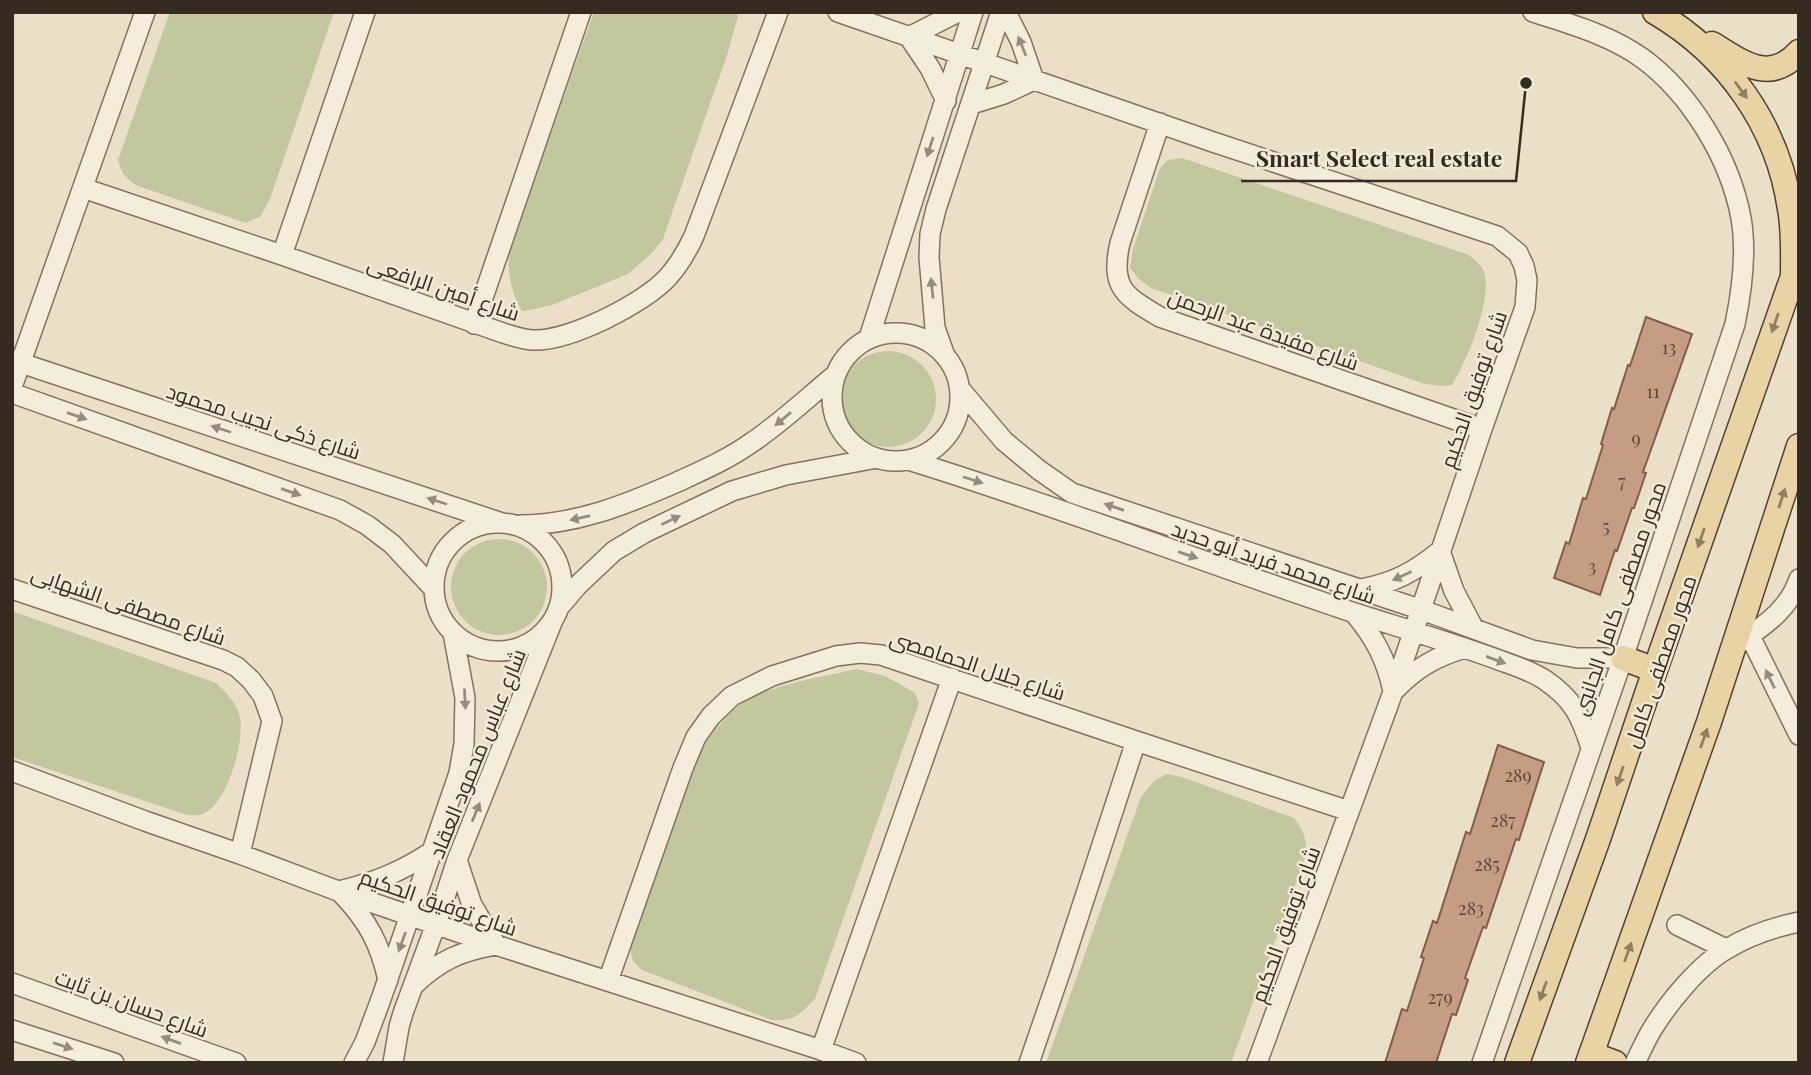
<svg xmlns="http://www.w3.org/2000/svg" width="1811" height="1075" viewBox="0 0 1811 1075" font-family="'Playfair Display',Cairo,serif">
<style>
.green{fill:#c2c79d}
.building{fill:#c49d82;stroke:#815e47;stroke-width:2}
.lines{fill:none;stroke-linecap:round;stroke-linejoin:round}
.minor-casing{stroke:#84725f;stroke-width:22}
.major-casing{stroke:#524133;stroke-width:27}
.minor{stroke:#f5eddb;stroke-width:19}
.major{stroke:#e8d3a5;stroke-width:24}
.oneway{fill:#968c7e}
.oneway2{fill:#8f7f63}
.labels{text-anchor:middle;dominant-baseline:central;stroke-width:5;stroke-linejoin:round;paint-order:stroke}
.number-label{font-size:18px;fill:#5a4839}
.street-label{font-size:21px;fill:#362b21;stroke:#f2ead7}
.leader{fill:none;stroke:#362b21;stroke-width:2.5}
.callout-dot{fill:#362b21;stroke:#f2ead7;stroke-width:2.5}
.callout-label{font-size:23px;text-anchor:middle;font-weight:bold;fill:#362b21;stroke:#f2ead7;stroke-width:5;stroke-linejoin:round;paint-order:stroke}
</style>
<rect width="100%" height="100%" fill="#eae0c8"/>
<path class="green" d="M170,12H334L270,199L261,216L246,223L138,186C126,179 121,173 118,160Z
M594,12H736L738,16L728,52L663,239L653,252L628,274L552,305L530,310L522,311C511,294 506,266 510,247Z
M1182,158L1469,255C1476,261 1484,267 1485,276C1490,306 1467,360 1452,385L1442,386L1425,384L1151,288L1139,279L1130,268L1133,249L1160,168L1168,160Z
M840 399a48 48 0 1 1 96 0a48 48 0 1 1-96 0Z
M451 587a48 48 0 1 1 96 0a48 48 0 1 1-96 0Z
M12,611L216,683C226,693 235,700 239,714C247,737 227,805 203,814C199,816 192,815 187,815L12,757Z
M857,669L885,676L914,692L919,703L815,999C798,1015 796,1021 772,1020L642,970L633,961L629,944L700,750C712,734 725,716 741,704C765,686 826,676 857,669Z
M1167,774L1182,777L1294,818C1305,832 1307,840 1305,858L1231,1063H1046L1141,797L1154,781Z"/>
<path class="building" d="M1646,317L1692,334L1643,472L1646,473L1634,508H1632L1617,551L1615,550L1600,595L1554,578L1566,542L1569,544L1583,498L1586,499L1603,445L1601,444L1612,408L1614,409L1628,365L1630,366Z
M1498,745L1544,762L1519,840L1516,839L1486,928L1483,927L1465,978L1468,980L1456,1015L1452,1014L1436,1063H1385L1402,1009L1407,1011L1424,958L1421,957L1433,921L1437,923L1466,832L1470,834Z"/>
<g class="lines">
<defs>
<path id="minor" d="M838,12L1213,142L1497,236L1518,253L1524,266L1527,280L1525,307L1482,429L1393,692L1257,1063
M946,101L930,68L909,37L958,12
M972,104L1004,94L1034,80L1021,42L1006,12
M1160,123L1120,243C1110,287 1124,296 1160,317L1482,429
M83,188L282,255L503,333C513,336 524,340 534,340C570,341 645,303 668,277C679,265 687,251 694,236L778,12
M282,255L365,12
M474,324L581,12
M832 397a64 64 0 1 1 128 0a64 64 0 1 1-128 0Z
M869,338L973,12
M944,353L935,328L929,257L930,234L936,209L1001,12
M12,360L502,523
M12,387L145,12
M960,389L1004,441L1039,470L1072,493L1422,610L1532,650L1577,658H1623
M12,393L340,510L367,525L392,544L434,589
M908,460C1058,506 1205,563 1355,613C1402,628 1449,642 1496,659C1512,665 1530,670 1545,680C1573,699 1581,716 1591,748
M434 587a64 64 0 1 1 128 0a64 64 0 1 1-128 0Z
M520,525C575,525 625,505 675,483C701,471 727,460 751,443C781,423 807,398 835,375
M12,589L223,660L237,667L251,680L263,696L272,721L240,854
M1361,589C1394,583 1414,572 1440,551L1454,591L1474,629
M561,605L578,585L614,551L644,533L732,491L786,475L877,458
M1354,613C1375,638 1386,659 1393,691
M1743,622L1799,735
M1741,642C1766,624 1789,609 1799,579
M1396,689C1416,668 1437,656 1465,648
M12,771L145,821L240,854L338,891L496,945L821,1050L856,1063
M339,891C376,882 403,871 434,850
M342,894C368,921 380,944 388,980
M1677,925L1726,949
M608,981L683,768L696,737L711,716L732,696L772,676L836,656L860,653L881,655L1136,741L1349,811
M12,983L236,1063
M414,985C440,960 461,951 496,945L472,905L457,860
M12,1030L114,1063
M821,1050L952,678
M354,1063L365,1042L381,999L459,773L464,744L465,698L453,633
M393,1063L399,1027L403,1013L436,924L457,860L553,620
M1029,1063L1061,970L1136,741
M1482,1063L1623,658L1735,324C1742,290 1747,252 1741,218C1730,158 1690,93 1642,58C1610,35 1570,24 1533,12
M1635,1063C1641,1051 1646,1039 1653,1028C1669,1002 1700,964 1727,949C1748,936 1775,927 1799,922"/>
<path id="major" d="M1655,12C1727,54 1778,126 1790,209C1794,230 1793,251 1793,273
M1712,44C1742,62 1769,85 1799,52
M1623,658L1655,670
M1591,1054L1615,1063
M1517,1063L1598,839L1655,670L1799,259
M1588,1063L1709,722L1799,446"/>
</defs>
<use href="#minor" class="minor-casing"/>
<use href="#major" class="major-casing"/>
<use href="#minor" class="minor"/>
<use href="#major" class="major"/>
</g>
<defs><path id="oneway-solid" d="M-6-.8H1V-3.2L6.5 0L1 3.2V.8H-6Z" transform="scale(1.75)"/></defs>
<g class="oneway">
<use href="#oneway-solid" transform="translate(1022 46) rotate(-112)"/>
<use href="#oneway-solid" transform="translate(930 147) rotate(108)"/>
<use href="#oneway-solid" transform="translate(932 288) rotate(-96)"/>
<use href="#oneway-solid" transform="translate(77 416) rotate(19)"/>
<use href="#oneway-solid" transform="translate(783 419) rotate(140)"/>
<use href="#oneway-solid" transform="translate(221 429) rotate(-162)"/>
<use href="#oneway-solid" transform="translate(973 480) rotate(18)"/>
<use href="#oneway-solid" transform="translate(291 492) rotate(19)"/>
<use href="#oneway-solid" transform="translate(437 501) rotate(-162)"/>
<use href="#oneway-solid" transform="translate(1114 507) rotate(-161)"/>
<use href="#oneway-solid" transform="translate(580 518) rotate(167)"/>
<use href="#oneway-solid" transform="translate(671 520) rotate(-25)"/>
<use href="#oneway-solid" transform="translate(1188 555) rotate(19)"/>
<use href="#oneway-solid" transform="translate(1402 576) rotate(155)"/>
<use href="#oneway-solid" transform="translate(1496 660) rotate(20)"/>
<use href="#oneway-solid" transform="translate(1770 679) rotate(-116)"/>
<use href="#oneway-solid" transform="translate(465 699) rotate(87)"/>
<use href="#oneway-solid" transform="translate(476 812) rotate(-68)"/>
<use href="#oneway-solid" transform="translate(402 942) rotate(110)"/>
<use href="#oneway-solid" transform="translate(171 1040) rotate(-160)"/>
<use href="#oneway-solid" transform="translate(63 1046) rotate(18)"/>
</g>
<g class="oneway2">
<use href="#oneway-solid" transform="translate(1741 90) rotate(54)"/>
<use href="#oneway-solid" transform="translate(1775 323) rotate(109)"/>
<use href="#oneway-solid" transform="translate(1782 498) rotate(-72)"/>
<use href="#oneway-solid" transform="translate(1701 538) rotate(109)"/>
<use href="#oneway-solid" transform="translate(1704 738) rotate(-70)"/>
<use href="#oneway-solid" transform="translate(1620 776) rotate(109)"/>
<use href="#oneway-solid" transform="translate(1628 952) rotate(-70)"/>
<use href="#oneway-solid" transform="translate(1543 991) rotate(110)"/>
</g>
<g class="labels">
<g class="number-label">
<text x="1669" y="347">13</text>
<text x="1653" y="391">11</text>
<text x="1636" y="438">9</text>
<text x="1622" y="481">7</text>
<text x="1606" y="526">5</text>
<text x="1592" y="566">3</text>
<text x="1518" y="775">289</text>
<text x="1503" y="820">287</text>
<text x="1487" y="864">285</text>
<text x="1471" y="908">283</text>
<text x="1440" y="997">279</text>
</g>
<g class="street-label">
<text transform="translate(444 287) rotate(19)">شارع أمين الرافعى</text>
<text transform="translate(1264 328) rotate(20)">شارع مفيدة عبد الرحمن</text>
<text transform="translate(1472 389) rotate(-71)">شارع توفيق الحكيم</text>
<text transform="translate(264 420) rotate(18)">شارع ذكى نجيب محمود</text>
<text transform="translate(1274 561) rotate(19)">شارع محمد فريد أبو حديد</text>
<text transform="translate(1618 598) rotate(-71)">محور مصطفى كامل الجانبى</text>
<text transform="translate(129 604) rotate(19)">شارع مصطفى الشهابى</text>
<text transform="translate(1659 661) rotate(-71)">محور مصطفى كامل</text>
<text transform="translate(978 664) rotate(18)">شارع جلال الحمامصى</text>
<text transform="translate(476 753) rotate(-68)">شارع عباس محمود العقاد</text>
<text transform="translate(439 901) rotate(19)">شارع توفيق الحكيم</text>
<text transform="translate(1284 924) rotate(-70)">شارع توفيق الحكيم</text>
<text transform="translate(132 1002) rotate(20)">شارع حسان بن ثابت</text>
</g>
</g>
<path class="leader" d="M1526 83L1516 181H1241"/>
<circle class="callout-dot" cx="1526" cy="83" r="7"/>
<g class="callout-label">
<text x="1379" y="167">Smart Select real estate</text>
</g>
<rect width="1811" height="1075" fill="none" stroke="#362b21" stroke-width="28"/>
</svg>
